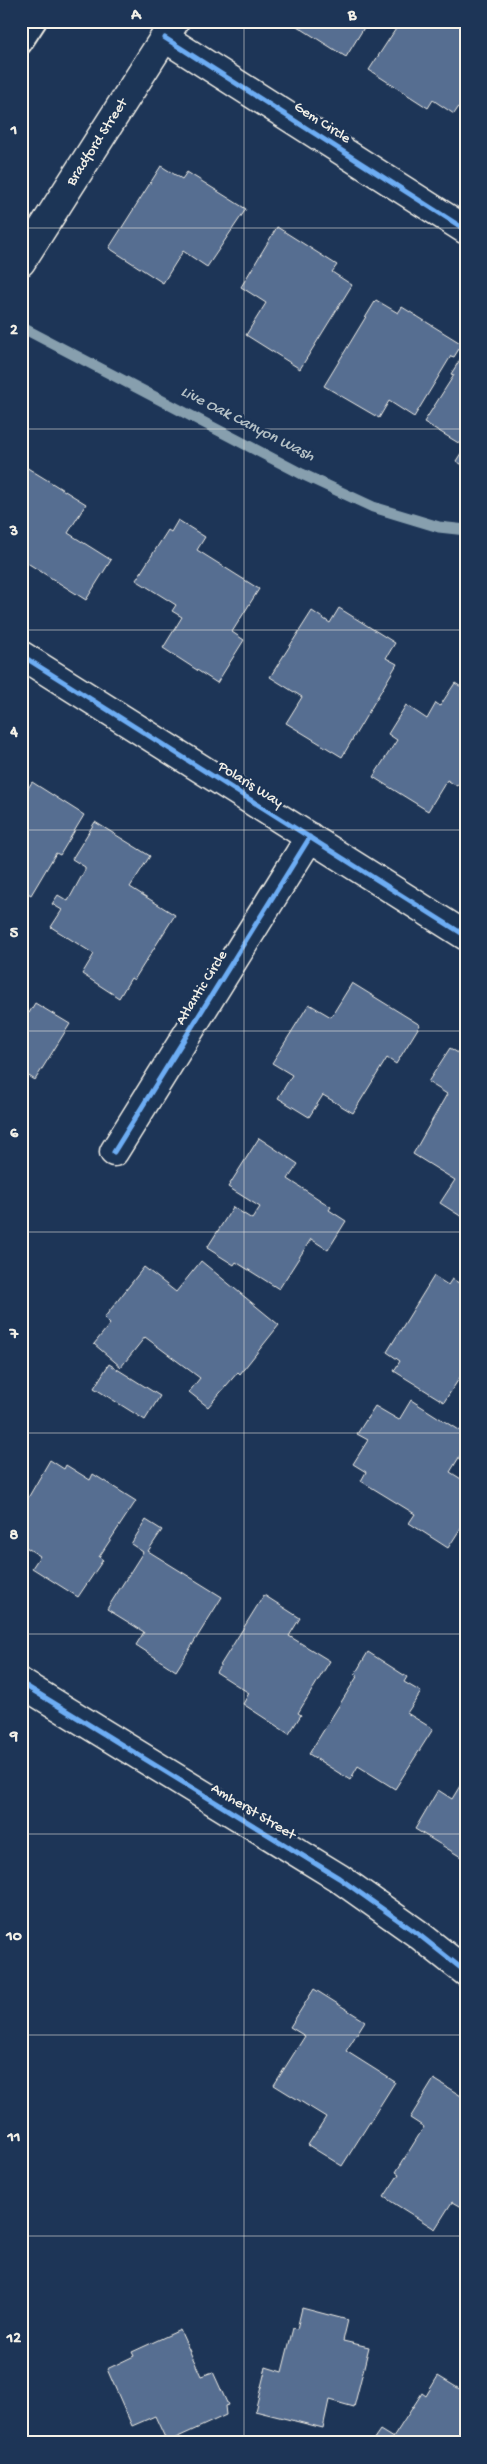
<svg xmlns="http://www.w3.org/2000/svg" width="487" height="2464" viewBox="0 0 487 2464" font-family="'Gochi Hand',sans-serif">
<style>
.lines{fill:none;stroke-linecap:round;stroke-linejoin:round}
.stream{stroke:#879fae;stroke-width:11}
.building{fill:#576e91;stroke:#f4f1e8}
.lane-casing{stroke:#f4f1e8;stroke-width:24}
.street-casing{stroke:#f4f1e8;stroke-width:31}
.secondary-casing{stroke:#f4f1e8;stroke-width:31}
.lane{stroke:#1d3557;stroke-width:20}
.street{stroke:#1d3557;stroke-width:28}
.secondary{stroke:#1d3557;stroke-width:28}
.cycleway-casing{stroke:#1d3557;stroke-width:8}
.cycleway{stroke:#6dadf4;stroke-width:5}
.grid{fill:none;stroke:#f4f1e8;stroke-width:1;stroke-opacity:0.55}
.labels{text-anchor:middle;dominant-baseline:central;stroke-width:5;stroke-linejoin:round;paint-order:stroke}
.street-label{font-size:15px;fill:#f4f1e8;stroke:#1d3557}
.water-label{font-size:16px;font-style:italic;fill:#b5c1c6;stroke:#1d3557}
.neatline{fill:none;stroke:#f4f1e8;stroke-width:2}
.grid-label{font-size:16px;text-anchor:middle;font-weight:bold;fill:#f4f1e8}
</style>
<rect width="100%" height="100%" fill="#1d3557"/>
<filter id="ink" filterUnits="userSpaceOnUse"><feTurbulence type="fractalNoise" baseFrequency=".02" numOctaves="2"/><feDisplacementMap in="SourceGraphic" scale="10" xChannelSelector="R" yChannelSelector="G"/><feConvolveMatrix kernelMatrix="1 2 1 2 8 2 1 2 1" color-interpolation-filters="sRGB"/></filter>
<g filter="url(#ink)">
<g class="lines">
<path class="stream" d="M21,327L302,474L373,507L439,527L466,530"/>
</g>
<path class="building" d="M289,21H368L346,57Z
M401,21H466V96L454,114L433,100L428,108L369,70Z
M161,166L182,179L187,172L246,209L207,267L183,251L163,283L109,248Z
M277,227L337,265L332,272L352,285L300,369L246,335L266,303L241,287Z
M376,300L398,313L402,307L462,344L454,357L451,356L414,417L389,401L379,418L324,386Z
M466,350V467L456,461L465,447L424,422L454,375L451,374Z
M21,464L86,504L68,533L111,560L86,600L21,559Z
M178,520L205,537L197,550L259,589L232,632L244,640L217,683L163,648L182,617L172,611L176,605L136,580L168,530L171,532Z
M339,608L395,643L386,658L397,664L342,757L286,723L302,697L270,677L312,611L330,623Z
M455,683L466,690V787L459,783L457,786L447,780L428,811L373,777L397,740L388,734L406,705L427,719L436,703L440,706Z
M32,782L84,815L60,855L56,853L31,895L21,889V800Z
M95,822L150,856L130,887L175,915L134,980L131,978L119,998L82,974L94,954L51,927L62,910L52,904L58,895L68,901L85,870V867L72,859Z
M352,983L420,1025L396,1064L387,1058L353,1113L323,1095L309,1117L278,1098L292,1075L272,1063L309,1004L331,1017Z
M35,1003L70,1024L35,1080L21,1071V1010L22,1008L29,1013Z
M450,1048L466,1058V1210L462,1217L440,1203L455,1180L413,1154L447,1094L428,1082Z
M259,1138L298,1164L288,1179L331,1207L329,1210L346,1221L328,1250L311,1239L279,1289L236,1262L234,1265L207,1248L233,1207L252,1219L260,1207L228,1187Z
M201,1261L279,1325L240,1374L238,1372L208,1407L189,1392L200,1378L145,1337L121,1367L94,1344L110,1324L104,1318L144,1267L176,1292Z
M434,1276L448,1285L452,1279L466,1287V1368L444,1402L394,1371L400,1361L387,1352Z
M109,1364L160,1396L145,1420L94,1388Z
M411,1400L466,1435V1446L450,1472L466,1482V1520L448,1548L409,1523L415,1514L361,1481L366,1472L353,1464L368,1440L357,1434L375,1406L399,1420Z
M21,1446L27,1450L21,1459Z
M50,1460L64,1469L66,1465L90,1480L93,1474L136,1501L99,1557L103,1560L78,1597L32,1568L40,1556L21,1544V1510Z
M146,1520L162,1530L148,1551L222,1597L176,1671L136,1645L144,1632L107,1609L143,1552L131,1544Z
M264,1595L300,1618L289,1636L330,1661L298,1713L301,1715L289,1734L243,1704L249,1693L216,1672Z
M368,1652L407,1677L404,1682L421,1692L407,1713L433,1729L395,1789L358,1766L350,1780L309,1754L358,1675L355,1674Z
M466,1776V1855L463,1853L461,1857L415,1829L438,1790L452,1799Z
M314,1989L365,2021L346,2051L395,2082L342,2166L308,2145L326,2117L274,2085L305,2036L290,2027Z
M434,2079L466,2099V2210L452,2202L435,2229L384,2197L399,2174L396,2172L424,2127L410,2118Z
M302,2308L348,2320L343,2341L369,2347L354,2407L329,2400L323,2428L255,2411L266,2367L282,2372L293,2328L297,2329Z
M180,2330L201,2376L213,2372L228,2405L225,2406L226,2415L167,2442L155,2416L132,2426L107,2369L134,2356L132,2352Z
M438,2376L466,2393V2443H371L380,2430L393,2438L422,2393L426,2396Z
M89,2440V2443H52V2442Z"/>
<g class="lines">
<defs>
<path id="lane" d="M21,44L36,21"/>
<path id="street" d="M165,38L466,230
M21,655L466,936
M114,1152L310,837"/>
<g id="secondary">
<path id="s1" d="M21,262L175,21"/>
<path d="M21,1683L339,1878L418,1934L466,1972"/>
</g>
</defs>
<use href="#lane" class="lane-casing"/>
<use href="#street" class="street-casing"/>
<use href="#secondary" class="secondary-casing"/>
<use href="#lane" class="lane"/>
<use href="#street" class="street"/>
<use href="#secondary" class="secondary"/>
<defs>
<path id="cycleway" d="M165,38L466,230
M21,655L466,936
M114,1152L310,837
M21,1683L339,1878L418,1934L466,1972"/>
</defs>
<use href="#cycleway" class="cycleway-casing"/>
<use href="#cycleway" class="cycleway"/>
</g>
</g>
<path class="grid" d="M244,21V2443M21,228H466M21,429H466M21,630H466M21,830H466M21,1031H466M21,1232H466M21,1433H466M21,1634H466M21,1834H466M21,2035H466M21,2236H466"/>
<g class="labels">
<g class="street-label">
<text transform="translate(322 123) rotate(33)">Gem Circle</text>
<text stroke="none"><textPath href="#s1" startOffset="142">Bradford Street</textPath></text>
<text transform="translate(250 785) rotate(32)">Polaris Way</text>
<text transform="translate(202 988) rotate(-58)">Atlantic Circle</text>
<text transform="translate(253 1812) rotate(31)">Amherst Street</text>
</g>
<g class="water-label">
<text transform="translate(247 425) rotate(27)">Live Oak Canyon Wash</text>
</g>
</g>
<rect width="487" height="2464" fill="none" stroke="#1d3557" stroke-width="55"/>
<rect x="28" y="28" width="432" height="2408" class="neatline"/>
<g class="grid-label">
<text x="136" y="19">A</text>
<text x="352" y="19">B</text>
<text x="14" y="134">1</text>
<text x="14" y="334">2</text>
<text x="14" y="535">3</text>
<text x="14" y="736">4</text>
<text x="14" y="937">5</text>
<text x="14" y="1137">6</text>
<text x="14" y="1338">7</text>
<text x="14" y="1539">8</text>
<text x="14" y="1740">9</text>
<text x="14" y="1940">10</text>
<text x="14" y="2141">11</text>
<text x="14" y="2342">12</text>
</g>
</svg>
